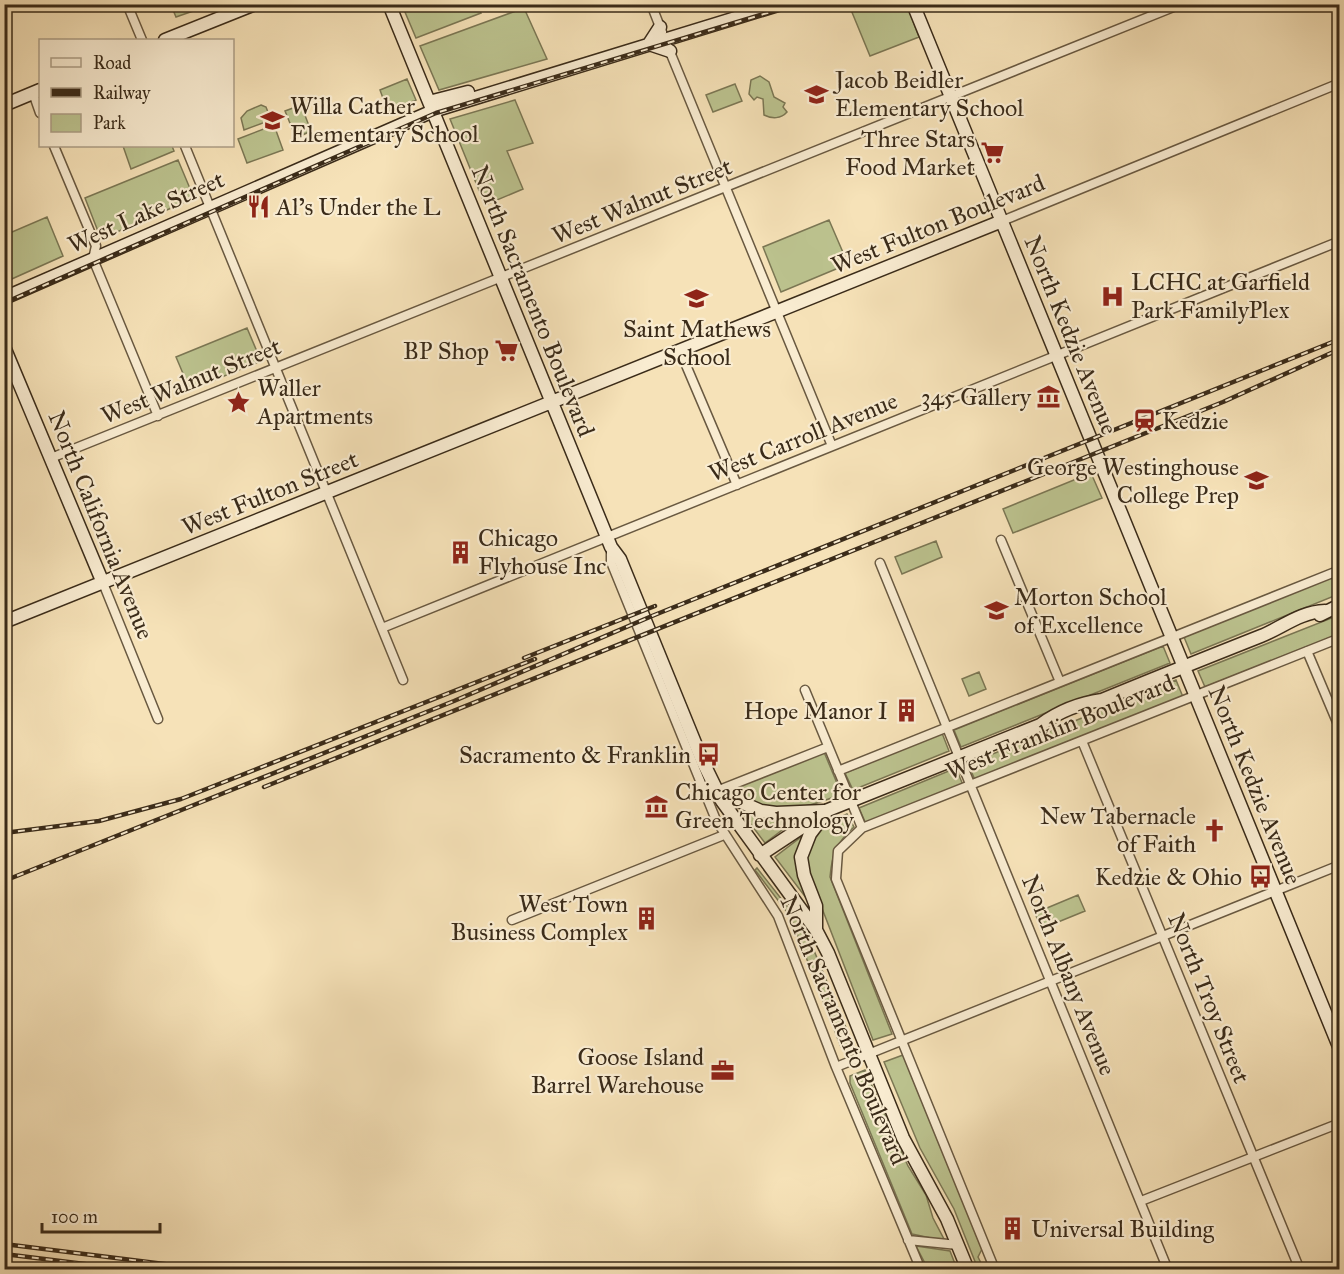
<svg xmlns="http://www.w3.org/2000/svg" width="1344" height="1274" viewBox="0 0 1344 1274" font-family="'IM FELL Great Primer',serif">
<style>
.green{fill:#bcc38f;stroke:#7b7754;stroke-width:1.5}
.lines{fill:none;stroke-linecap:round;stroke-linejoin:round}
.street-casing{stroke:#695941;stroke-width:11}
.secondary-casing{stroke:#3a2b19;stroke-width:15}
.street{stroke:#f9ecd1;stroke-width:8}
.secondary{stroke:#f9ecd1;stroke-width:12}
.rail-casing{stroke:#3a2b19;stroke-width:4.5}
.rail{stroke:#f9ecd1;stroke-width:2;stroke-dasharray:7;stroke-linecap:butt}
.labels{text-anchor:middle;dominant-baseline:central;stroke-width:4.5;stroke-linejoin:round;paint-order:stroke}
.poi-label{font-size:24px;fill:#3a2b19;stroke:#f9ecd1;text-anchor:start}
.street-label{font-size:24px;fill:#3a2b19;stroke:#f9ecd1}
</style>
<rect width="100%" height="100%" fill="#f6e2b8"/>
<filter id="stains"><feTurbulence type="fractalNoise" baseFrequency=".00333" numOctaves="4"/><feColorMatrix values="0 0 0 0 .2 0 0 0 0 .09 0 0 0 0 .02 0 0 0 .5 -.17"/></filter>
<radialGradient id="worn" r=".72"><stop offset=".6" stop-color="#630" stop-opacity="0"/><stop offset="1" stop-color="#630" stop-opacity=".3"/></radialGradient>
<path class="green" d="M171,5H198L199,9L176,17Z
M402,5H477L481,13L416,38Z
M849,5H907L919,37L870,56Z
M524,8L547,59L439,90L420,46Z
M760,76L769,82L774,97L785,103L783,107L787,112C781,119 772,119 764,115L763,99L757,97L754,100L749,94L751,80Z
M407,79L416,100L388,112L380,90Z
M735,84L742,101L713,112L706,95Z
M515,100L533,143L507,151L523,189L485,205L450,119Z
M261,105L266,107L271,120L244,130L241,118L247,111Z
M301,105L311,131L296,138L285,111Z
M274,125L283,150L247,163L238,139Z
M123,146H172L174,151L131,169Z
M178,160L194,198L101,239L85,198Z
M47,217L63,256L5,282V235Z
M829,220L848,264L781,292L763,247Z
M247,328L261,361L190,390L176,357Z
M1091,473L1102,498L1013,533L1003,509Z
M936,541L942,557L902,574L895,557Z
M1339,574V594L1191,654L1184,637Z
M1339,615V634L1205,687L1198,671Z
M1163,646L1170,663L961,747L954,730Z
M979,672L986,689L969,696L962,679Z
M1176,680L1183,697L975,780L968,764Z
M942,733L949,751L853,790L845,773Z
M824,752L839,788V795C805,809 763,820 735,788Z
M956,768L963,785L866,824L859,808Z
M738,807L802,815L765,843Z
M847,814L854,827C836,843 832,854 830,877L892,1034L873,1040L806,867C806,835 819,826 847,814Z
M805,834L798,857L813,907L775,857Z
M757,868L805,929L852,1042L841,1047L790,916L755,870Z
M1078,895L1085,911L1041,929L1035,913Z
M903,1055L982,1249L978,1257L984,1269H978L954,1209L920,1148L884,1062Z
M865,1070L908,1166L926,1195L933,1218L945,1241L912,1234L850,1083V1076Z
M916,1246L950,1251L957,1269H928Z"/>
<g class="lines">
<defs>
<path id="street" d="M127,4L142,40
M651,4L662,32
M668,47L832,446
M33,93L40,113
M54,146L96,246L93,259L158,416
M185,146L403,680
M1002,221L1340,83
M680,351L737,485
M51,458L1181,4
M1001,540L1060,682
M611,548V562L716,820L778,916L836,1067L921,1270
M880,563L1168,1270
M103,583L158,719
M382,628L1340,241
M1307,651L1340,729
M805,690L862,828
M1082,741L1300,1270
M838,771L1340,570
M714,792L828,747
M512,920L724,835
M836,1067L1340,865
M1141,1201L1340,1123
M908,1240L958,1245
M995,1270L836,879L838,851L862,828L1340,638"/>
<path id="secondary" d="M389,4L611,547L620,559L702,760L722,801L816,930L828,953L903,1138L947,1219L968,1270
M913,4L1340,1049
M660,27L649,44L670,51
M165,40L255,4
M429,102L468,92
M4,105L40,90
M4,298L433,111L781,4
M4,347L103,583
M1320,615L1340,605
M4,622L1002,221
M716,791L761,811L776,813L824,811
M760,855L828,810L1040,725C1058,712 1080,703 1102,700C1155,678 1208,657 1261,636C1283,627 1300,612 1325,611
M816,930V906L804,875L801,857L810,834L825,814"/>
</defs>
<use href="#street" class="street-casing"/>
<use href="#secondary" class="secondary-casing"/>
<use href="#street" class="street"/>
<use href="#secondary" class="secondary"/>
<defs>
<path id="rail" d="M4,303L436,113L797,4
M524,658L655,606
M264,787L1223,402L1340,349
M4,833L99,821L181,799L535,659
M4,881L454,701L652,616L1340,339
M4,1244L212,1270
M4,1254L133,1270"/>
</defs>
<use href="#rail" class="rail-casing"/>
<use href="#rail" class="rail"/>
</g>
<defs>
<symbol id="school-bare" viewBox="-9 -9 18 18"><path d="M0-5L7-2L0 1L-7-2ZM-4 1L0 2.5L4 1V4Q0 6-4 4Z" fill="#8f2418" stroke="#f9ecd1" stroke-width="2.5" paint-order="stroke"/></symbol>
<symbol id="supermarket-bare" viewBox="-9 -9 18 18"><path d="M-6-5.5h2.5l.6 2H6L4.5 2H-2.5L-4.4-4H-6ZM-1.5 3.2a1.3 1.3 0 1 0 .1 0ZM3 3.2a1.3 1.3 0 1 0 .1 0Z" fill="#8f2418" stroke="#f9ecd1" stroke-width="2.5" paint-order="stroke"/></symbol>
<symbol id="restaurant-bare" viewBox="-9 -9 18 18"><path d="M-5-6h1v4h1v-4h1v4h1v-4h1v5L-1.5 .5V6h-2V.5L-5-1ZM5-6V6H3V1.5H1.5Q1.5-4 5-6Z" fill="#8f2418" stroke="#f9ecd1" stroke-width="2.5" paint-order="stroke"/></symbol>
<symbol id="hospital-bare" viewBox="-9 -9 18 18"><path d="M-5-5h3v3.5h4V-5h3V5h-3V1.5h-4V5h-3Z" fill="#8f2418" stroke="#f9ecd1" stroke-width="2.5" paint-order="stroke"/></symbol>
<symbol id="museum-bare" viewBox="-9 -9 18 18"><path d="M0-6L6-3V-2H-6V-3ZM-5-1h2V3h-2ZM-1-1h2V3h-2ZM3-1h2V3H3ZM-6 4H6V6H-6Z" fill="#8f2418" stroke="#f9ecd1" stroke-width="2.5" paint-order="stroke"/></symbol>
<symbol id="sight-bare" viewBox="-9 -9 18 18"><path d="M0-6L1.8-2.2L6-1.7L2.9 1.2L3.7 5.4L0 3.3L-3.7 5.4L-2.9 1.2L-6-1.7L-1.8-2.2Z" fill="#8f2418" stroke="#f9ecd1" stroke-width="2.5" paint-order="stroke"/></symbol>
<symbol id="station-bare" viewBox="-9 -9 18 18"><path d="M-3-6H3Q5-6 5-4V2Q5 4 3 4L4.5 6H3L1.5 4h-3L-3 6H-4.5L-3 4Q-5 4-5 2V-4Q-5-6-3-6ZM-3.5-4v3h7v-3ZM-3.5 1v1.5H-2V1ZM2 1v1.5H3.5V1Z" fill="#8f2418" stroke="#f9ecd1" stroke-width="2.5" paint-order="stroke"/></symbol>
<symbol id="building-bare" viewBox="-9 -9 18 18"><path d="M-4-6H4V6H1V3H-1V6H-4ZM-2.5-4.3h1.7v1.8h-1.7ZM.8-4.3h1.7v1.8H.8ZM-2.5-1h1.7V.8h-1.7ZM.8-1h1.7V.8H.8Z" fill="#8f2418" stroke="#f9ecd1" stroke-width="2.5" paint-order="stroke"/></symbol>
<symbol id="bus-bare" viewBox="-9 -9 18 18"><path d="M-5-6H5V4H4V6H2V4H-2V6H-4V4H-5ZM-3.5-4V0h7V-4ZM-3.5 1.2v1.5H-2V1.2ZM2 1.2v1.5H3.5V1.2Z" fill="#8f2418" stroke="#f9ecd1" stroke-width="2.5" paint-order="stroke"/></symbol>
<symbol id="church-bare" viewBox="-9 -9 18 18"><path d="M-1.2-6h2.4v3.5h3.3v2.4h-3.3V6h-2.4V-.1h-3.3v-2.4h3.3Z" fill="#8f2418" stroke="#f9ecd1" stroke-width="2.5" paint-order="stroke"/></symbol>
<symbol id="office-bare" viewBox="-9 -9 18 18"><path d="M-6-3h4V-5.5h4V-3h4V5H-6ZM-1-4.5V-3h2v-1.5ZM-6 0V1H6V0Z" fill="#8f2418" stroke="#f9ecd1" stroke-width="2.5" paint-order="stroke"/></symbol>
</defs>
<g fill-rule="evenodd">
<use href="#school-bare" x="800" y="78" width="33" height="33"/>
<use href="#school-bare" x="256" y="104" width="33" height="33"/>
<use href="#supermarket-bare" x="976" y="136" width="33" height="33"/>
<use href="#restaurant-bare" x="242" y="190" width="33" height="33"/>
<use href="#hospital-bare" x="1096" y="280" width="33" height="33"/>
<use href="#school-bare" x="680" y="282" width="33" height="33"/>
<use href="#supermarket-bare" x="490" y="334" width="33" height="33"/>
<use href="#museum-bare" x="1032" y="380" width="33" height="33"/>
<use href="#sight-bare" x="222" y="386" width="33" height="33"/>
<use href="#station-bare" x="1128" y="404" width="33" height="33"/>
<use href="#school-bare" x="1240" y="464" width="33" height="33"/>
<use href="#building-bare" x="444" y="536" width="33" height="33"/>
<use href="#school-bare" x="980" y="594" width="33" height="33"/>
<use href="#building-bare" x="890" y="694" width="33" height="33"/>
<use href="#bus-bare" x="692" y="738" width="33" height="33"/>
<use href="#museum-bare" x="640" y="790" width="33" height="33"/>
<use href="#church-bare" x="1198" y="814" width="33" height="33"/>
<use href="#bus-bare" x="1244" y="860" width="33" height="33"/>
<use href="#building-bare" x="630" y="902" width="33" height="33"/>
<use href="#office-bare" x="706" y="1054" width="33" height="33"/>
<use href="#building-bare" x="996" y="1212" width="33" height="33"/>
</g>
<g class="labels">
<g class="poi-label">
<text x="835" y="80">Jacob Beidler<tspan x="835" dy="28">Elementary School</tspan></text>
<text x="290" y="106">Willa Cather<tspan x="290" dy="28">Elementary School</tspan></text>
<text x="975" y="139" text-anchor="end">Three Stars<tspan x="975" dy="28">Food Market</tspan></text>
<text x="276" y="207">Al's Under the L</text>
<text x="1131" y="282">LCHC at Garfield<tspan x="1131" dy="28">Park FamilyPlex</tspan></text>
<text x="697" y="329" text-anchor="middle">Saint Mathews<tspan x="697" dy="28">School</tspan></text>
<text x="489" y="351" text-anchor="end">BP Shop</text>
<text x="257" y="388">Waller<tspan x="257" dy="28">Apartments</tspan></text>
<text x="1031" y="397" text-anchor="end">345 Gallery</text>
<text x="1162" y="421">Kedzie</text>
<text x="1239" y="467" text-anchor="end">George Westinghouse<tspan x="1239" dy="28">College Prep</tspan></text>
<text x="478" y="538">Chicago<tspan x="478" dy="28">Flyhouse Inc</tspan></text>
<text x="1014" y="597">Morton School<tspan x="1014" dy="28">of Excellence</tspan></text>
<text x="888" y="711" text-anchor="end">Hope Manor I</text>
<text x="691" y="755" text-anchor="end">Sacramento &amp; Franklin</text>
<text x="675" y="792">Chicago Center for<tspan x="675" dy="28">Green Technology</tspan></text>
<text x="1196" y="816" text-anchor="end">New Tabernacle<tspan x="1196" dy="28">of Faith</tspan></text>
<text x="1242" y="877" text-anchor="end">Kedzie &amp; Ohio</text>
<text x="628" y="904" text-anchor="end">West Town<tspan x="628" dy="28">Business Complex</tspan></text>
<text x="704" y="1057" text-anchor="end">Goose Island<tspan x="704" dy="28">Barrel Warehouse</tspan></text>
<text x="1031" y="1229">Universal Building</text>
</g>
<g class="street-label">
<text transform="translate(642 201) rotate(-22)">West Walnut Street</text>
<text transform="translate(146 212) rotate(-24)">West Lake Street</text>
<text transform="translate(938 224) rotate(-22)">West Fulton Boulevard</text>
<text transform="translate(533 301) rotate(68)">North Sacramento Boulevard</text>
<text transform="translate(1071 335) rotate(68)">North Kedzie Avenue</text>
<text transform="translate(191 381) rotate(-22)">West Walnut Street</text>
<text transform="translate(803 437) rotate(-22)">West Carroll Avenue</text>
<text transform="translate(270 493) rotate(-22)">West Fulton Street</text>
<text transform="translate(101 525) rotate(68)">North California Avenue</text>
<text transform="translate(1060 727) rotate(-22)">West Franklin Boulevard</text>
<text transform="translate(1255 785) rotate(68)">North Kedzie Avenue</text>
<text transform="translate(1069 975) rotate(68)">North Albany Avenue</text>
<text transform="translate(1209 998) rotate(68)">North Troy Street</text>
<text transform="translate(844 1030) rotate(67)">North Sacramento Boulevard</text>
</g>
</g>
<rect width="1344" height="1274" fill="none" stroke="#f6e2b8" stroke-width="24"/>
<rect x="6" y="6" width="1332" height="1262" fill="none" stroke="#3a2b19" stroke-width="3"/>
<rect x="12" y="12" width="1320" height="1250" fill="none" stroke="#3a2b19" stroke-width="1.5"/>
<rect x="39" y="39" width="195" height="108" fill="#f9ecd1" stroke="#ad9f87" stroke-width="1.5"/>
<rect x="51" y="58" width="30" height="9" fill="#f9ecd1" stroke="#ad9f87" stroke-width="1.5"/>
<text x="93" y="69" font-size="18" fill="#3a2b19">Road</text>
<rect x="51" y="88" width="30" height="9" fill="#3a2b19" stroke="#ad9f87" stroke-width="1.5"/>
<text x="93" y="99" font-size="18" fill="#3a2b19">Railway</text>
<rect x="51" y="114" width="30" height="18" fill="#bcc38f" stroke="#ad9f87" stroke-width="1.5"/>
<text x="93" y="129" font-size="18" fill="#3a2b19">Park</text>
<path d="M42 1223v9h118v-9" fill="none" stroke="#3a2b19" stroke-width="3"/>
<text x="51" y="1223" font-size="18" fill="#3a2b19" stroke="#f9ecd1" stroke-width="4.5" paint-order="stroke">100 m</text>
<rect width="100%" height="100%" filter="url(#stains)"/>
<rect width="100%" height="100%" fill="url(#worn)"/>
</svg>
